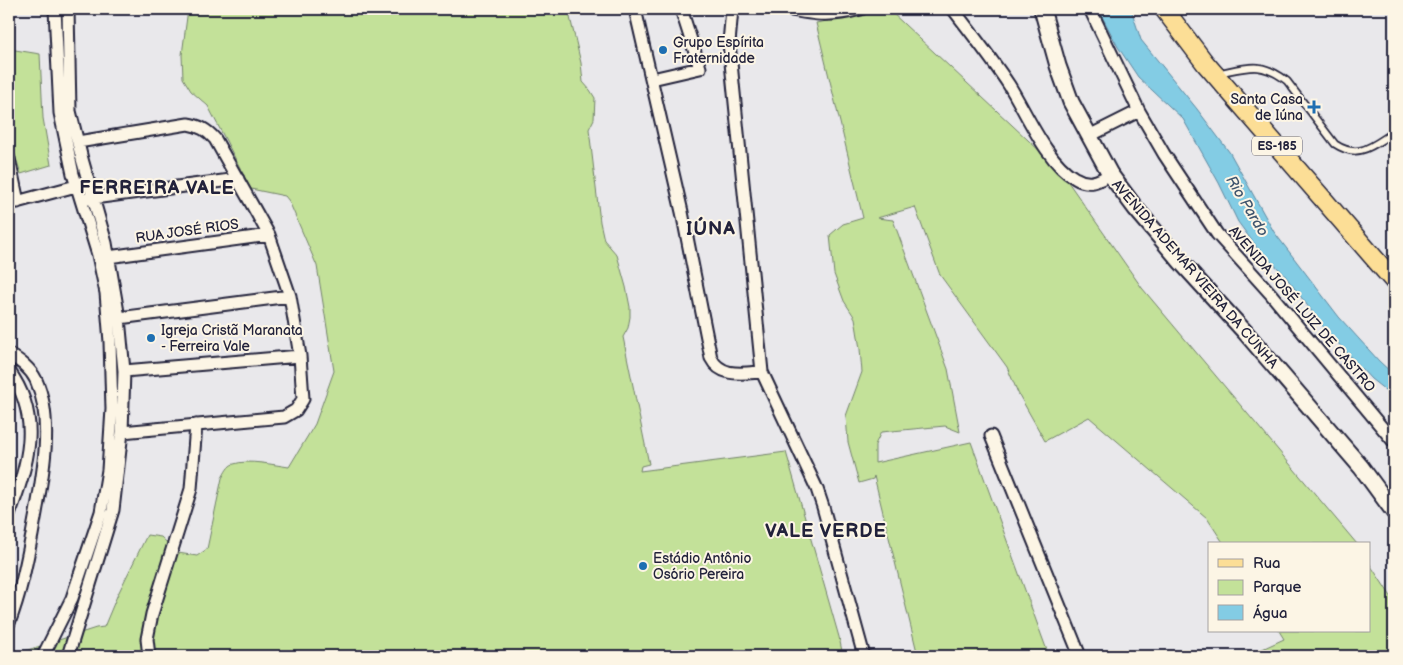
<svg xmlns="http://www.w3.org/2000/svg" width="1403" height="665" viewBox="0 0 1403 665" font-family="'Balsamiq Sans',sans-serif">
<style>
.green{fill:#c3e199;stroke:#72826a}
.water{fill:#83cce4;stroke:#5c88a0}
.lines{fill:none;stroke-linecap:round;stroke-linejoin:round}
.lane-casing{stroke:#22223b;stroke-width:9}
.street-casing{stroke:#22223b;stroke-width:15}
.secondary-casing{stroke:#22223b;stroke-width:19}
.primary-casing{stroke:#22223b;stroke-width:21}
.lane{stroke:#fcf5e5;stroke-width:5.5}
.street{stroke:#fcf5e5;stroke-width:11}
.secondary{stroke:#fcf5e5;stroke-width:15}
.primary{stroke:#fcde96;stroke-width:18}
.poi-dot{fill:#1f6fb2;stroke:#fcf5e5;stroke-width:2}
.labels{text-anchor:middle;dominant-baseline:central;stroke-width:4;stroke-linejoin:round;paint-order:stroke}
.shield{fill:#fcf5e5;stroke:#63616e;stroke-width:1}
.shield-label{font-size:12px;font-weight:bold;fill:#22223b}
.poi-label{font-size:14px;fill:#22223b;stroke:#fcf5e5;text-anchor:start}
.street-label{font-size:14px;fill:#22223b;stroke:#fcf5e5}
.water-label{font-size:15px;font-style:italic;fill:#3f556e;stroke:#fcf5e5}
.district-label{font-size:19px;font-weight:bold;letter-spacing:1px;fill:#22223b;stroke:#fcf5e5}
</style>
<rect width="100%" height="100%" fill="#e9e8eb"/>
<filter id="ink" filterUnits="userSpaceOnUse"><feTurbulence type="fractalNoise" baseFrequency=".02" numOctaves="2"/><feDisplacementMap in="SourceGraphic" scale="10" xChannelSelector="R" yChannelSelector="G"/><feConvolveMatrix kernelMatrix="1 2 1 2 8 2 1 2 1" color-interpolation-filters="sRGB"/></filter>
<g filter="url(#ink)">
<path class="green" d="M188,9H568L581,63L583,82L590,90L595,98L594,119L589,129L600,222L604,240L617,255L626,287L630,307V317L628,328L623,337L649,464L641,466L640,471L786,452L839,637L843,656H9L96,628L104,627L117,596L147,535L161,537L178,553L197,556L207,549L222,478C225,473 228,465 234,464C248,459 274,465 289,467L315,424L334,371L317,266L289,201L285,196L251,189L208,106L191,91L183,78L182,55Z
M889,10L1059,169L1142,288L1357,544H1224L1207,518L1089,417L1045,441L1018,393L1007,367L940,275L915,207L877,218L893,220L948,369L960,432L945,426L881,432L875,445V463L971,442L1049,656H918L874,476L873,479L859,483L848,442L846,416L862,372L860,349L855,318L844,301L834,274L830,235L843,224L863,218L816,23Z
M9,49L40,54L43,118L51,165L21,174L9,136Z
M1369,563L1394,601V656H1247L1284,639L1279,631H1369Z"/>
<path class="water" d="M1098,9H1131L1141,40L1197,109L1230,153L1274,232L1339,317L1379,361L1394,375V401L1385,390L1371,379L1325,329L1283,273L1258,249L1238,222L1219,183L1183,119L1138,77L1118,47Z"/>
<g class="lines">
<defs>
<path id="lane" d="M1176,19L1180,9
M1219,73C1249,67 1261,61 1287,81L1335,144C1359,160 1373,145 1394,132"/>
<path id="street" d="M68,9L70,111L82,159L106,243L119,318L124,371L122,432L113,510L68,656
M635,9L682,212L711,358C721,378 743,373 762,372
M732,9L729,43L762,372L817,489L823,507L864,656
M786,9C817,15 830,17 861,9
M953,9C972,34 992,59 1009,85C1026,112 1047,163 1075,178C1088,186 1098,182 1110,174
M1090,9L1139,111L1164,154L1217,234L1270,293L1394,442
M652,79L700,68L681,9
M1089,136L1139,111
M78,142L188,124C200,126 207,130 215,139L269,235L290,296L300,356L303,399L296,410L284,417L122,432
M9,159L18,202
M86,199L238,179
M9,204L76,186
M108,257L269,235
M119,318L290,296
M9,354C20,361 30,368 36,380C56,424 40,489 32,535C26,565 20,595 9,623
M9,371C43,418 28,464 9,515
M124,371L300,356
M991,436L1080,656
M43,656L72,598L101,512L108,470L112,409L110,342L106,293L98,255L73,174L60,113L55,9
M149,656L147,639L152,614L191,489L196,425"/>
<path id="secondary" d="M1042,9L1058,66L1071,102L1110,174L1136,209L1181,262L1245,332L1361,467L1394,512"/>
<path id="primary" d="M1164,9L1205,63L1394,281"/>
</defs>
<use href="#lane" class="lane-casing"/>
<use href="#street" class="street-casing"/>
<use href="#secondary" class="secondary-casing"/>
<use href="#primary" class="primary-casing"/>
<use href="#lane" class="lane"/>
<use href="#street" class="street"/>
<use href="#secondary" class="secondary"/>
<use href="#primary" class="primary"/>
</g>
</g>
<g class="poi-dot">
<circle cx="663" cy="50" r="5"/>
<path d="M1311.5 99.5h5v5h5v5h-5v5h-5v-5h-5v-5h5z"/>
<circle cx="151" cy="338" r="5"/>
<circle cx="643" cy="566" r="5"/>
</g>
<g class="labels">
<rect class="shield" x="1252" y="136.5" width="50" height="19" rx="4"/>
<g class="shield-label">
<text x="1277" y="146">ES-185</text>
</g>
<g class="poi-label">
<text x="673" y="42">Grupo Espírita<tspan x="673" dy="16">Fraternidade</tspan></text>
<text x="1303" y="99" text-anchor="end">Santa Casa<tspan x="1303" dy="16">de Iúna</tspan></text>
<text x="161" y="330">Igreja Cristã Maranata<tspan x="161" dy="16">- Ferreira Vale</tspan></text>
<text x="653" y="558">Estádio Antônio<tspan x="653" dy="16">Osório Pereira</tspan></text>
</g>
<g class="street-label">
<text transform="translate(187 231) rotate(-8)">RUA JOSÉ RIOS</text>
<text transform="translate(1195 274) rotate(49)">AVENIDA ADEMAR VIEIRA DA CUNHA</text>
<text transform="translate(1302 309) rotate(49)">AVENIDA JOSÉ LUIZ DE CASTRO</text>
</g>
<g class="water-label">
<text transform="translate(1247 206) rotate(59)">Rio Pardo</text>
</g>
<g class="district-label">
<text x="157" y="188">FERREIRA VALE</text>
<text x="711" y="229">IÚNA</text>
<text x="826" y="531">VALE VERDE</text>
</g>
</g>
<rect width="1403" height="665" fill="none" stroke="#fcf5e5" stroke-width="30"/>
<rect x="15" y="15" width="1373" height="635" fill="none" stroke="#22223b" stroke-width="2" filter="url(#ink)"/>
<rect x="1208" y="542" width="162" height="90" fill="#fcf5e5" stroke="#a5a1a1"/>
<rect x="1218" y="559" width="25" height="8" fill="#fcde96" stroke="#a5a1a1"/>
<text x="1253" y="568" font-size="15" fill="#22223b">Rua</text>
<rect x="1218" y="580" width="25" height="15" fill="#c3e199" stroke="#a5a1a1"/>
<text x="1253" y="592" font-size="15" fill="#22223b">Parque</text>
<rect x="1218" y="605" width="25" height="15" fill="#83cce4" stroke="#a5a1a1"/>
<text x="1253" y="618" font-size="15" fill="#22223b">Água</text>
</svg>
